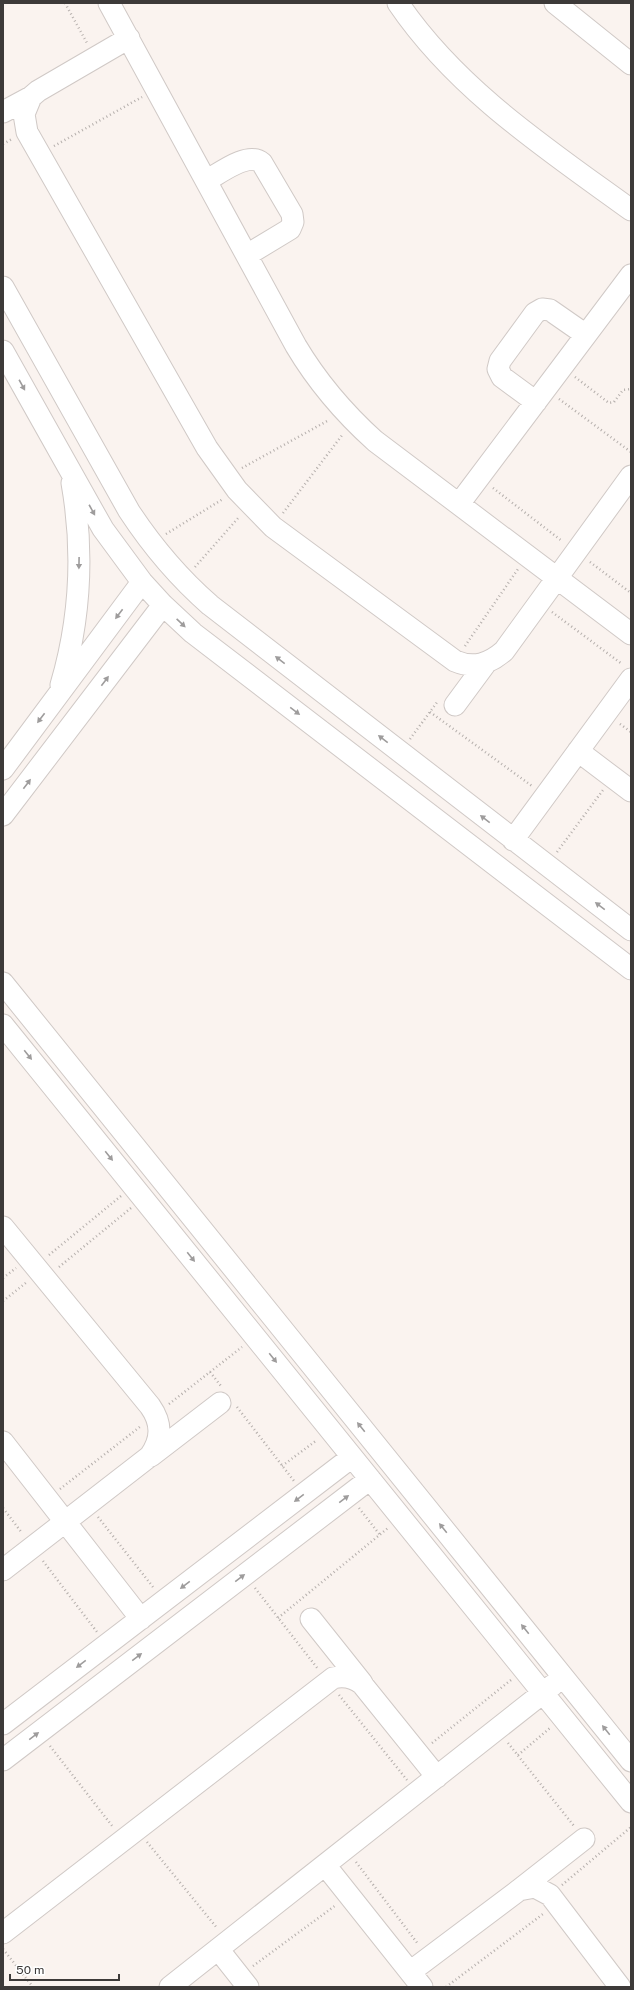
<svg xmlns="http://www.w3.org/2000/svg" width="634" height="1990" viewBox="0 0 634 1990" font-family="'Public Sans',sans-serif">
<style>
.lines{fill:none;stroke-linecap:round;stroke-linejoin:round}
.minor-casing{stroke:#d0c9c6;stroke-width:23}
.path{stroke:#b5afac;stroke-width:2.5;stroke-dasharray:1 3;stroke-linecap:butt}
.minor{stroke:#fff;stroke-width:21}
.oneway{fill:#9e9c9c}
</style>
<rect width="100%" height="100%" fill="#faf3ef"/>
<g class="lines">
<defs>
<path id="minor" d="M109,3L296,346C318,383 344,413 375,441L631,634
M398,3C457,90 547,149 631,210
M555,3L631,64
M129,38L38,91L31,97L24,114L27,132L207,448L237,490L273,527L455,661C474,669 489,664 504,651L631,476
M3,112L31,97
M206,181C220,173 248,151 262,163L292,214L293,222L290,229L247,255
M3,287L129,511C152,546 178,577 210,605L631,930
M3,351L103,529L142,582L163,605L193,633L631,969
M536,402L502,377L498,369L500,361L535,313L542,309L550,310L586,335
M459,504L631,275
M61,685C80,620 84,551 72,483
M455,705L486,663
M578,751L631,791
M3,769L142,582
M3,815L163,605
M513,840L631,679
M3,983L631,1761
M3,1025L631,1802
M3,1227L150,1406C162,1423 162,1439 150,1456L3,1570
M3,1442L141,1619
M151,1456L220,1403
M311,1619L362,1683
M3,1724L352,1457
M3,1760L370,1479
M325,1865L422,1987
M519,1890L584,1839
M3,1933L333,1678C344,1675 353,1677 362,1684L437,1777
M218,1949L248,1987
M410,1972L519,1890L535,1887L550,1895L620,1987
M170,1987L553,1685"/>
</defs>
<use href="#minor" class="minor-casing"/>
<path class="path" d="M65,3L87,43
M3,144L12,139
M54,146L142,97
M575,377L609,403L614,402L623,390L631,389
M559,399L631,452
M242,468L329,420
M493,488L562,541
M283,513L343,434
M166,534L223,499
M590,562L631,593
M195,567L239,517
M552,612L622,664
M465,646L518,569
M430,712L532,786
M620,724L631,732
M410,739L438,701
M557,852L603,790
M49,1255L121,1196
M59,1267L131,1208
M3,1278L16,1268
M3,1301L27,1282
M210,1372L221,1386
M169,1404L242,1347
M237,1407L294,1481
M282,1466L317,1440
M60,1489L141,1426
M3,1508L22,1533
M359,1508L380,1535
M98,1517L153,1587
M43,1561L97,1632
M255,1588L318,1669
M278,1618L388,1528
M339,1695L407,1780
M432,1743L511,1680
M508,1743L574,1826
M50,1746L113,1827
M518,1755L550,1728
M147,1842L217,1928
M356,1862L418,1944
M562,1885L631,1827
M3,1949L33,1987
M253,1966L336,1905
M446,1987L543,1914"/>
<use href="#minor" class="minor"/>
</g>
<defs><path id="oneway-solid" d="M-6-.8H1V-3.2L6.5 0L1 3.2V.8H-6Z"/></defs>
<g class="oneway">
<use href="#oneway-solid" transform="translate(22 385) rotate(61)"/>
<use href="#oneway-solid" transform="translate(92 510) rotate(61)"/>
<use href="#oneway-solid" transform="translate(79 563) rotate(91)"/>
<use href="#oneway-solid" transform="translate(119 614) rotate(127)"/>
<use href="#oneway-solid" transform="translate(181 623) rotate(43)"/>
<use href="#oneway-solid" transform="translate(280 660) rotate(-142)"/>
<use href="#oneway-solid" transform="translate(105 681) rotate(-53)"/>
<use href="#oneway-solid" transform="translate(295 711) rotate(37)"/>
<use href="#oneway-solid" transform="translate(41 718) rotate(127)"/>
<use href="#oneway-solid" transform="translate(383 739) rotate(-142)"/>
<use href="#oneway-solid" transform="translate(27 784) rotate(-53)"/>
<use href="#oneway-solid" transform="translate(485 819) rotate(-142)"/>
<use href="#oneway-solid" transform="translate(600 906) rotate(-143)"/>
<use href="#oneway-solid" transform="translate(28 1055) rotate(51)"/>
<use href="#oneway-solid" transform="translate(109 1156) rotate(51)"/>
<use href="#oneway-solid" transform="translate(191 1257) rotate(51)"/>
<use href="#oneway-solid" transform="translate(273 1358) rotate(51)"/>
<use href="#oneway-solid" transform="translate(361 1427) rotate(-129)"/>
<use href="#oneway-solid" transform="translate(299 1498) rotate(143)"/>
<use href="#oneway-solid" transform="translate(344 1499) rotate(-37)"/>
<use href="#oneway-solid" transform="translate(443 1528) rotate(-129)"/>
<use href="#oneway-solid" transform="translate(240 1578) rotate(-37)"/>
<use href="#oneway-solid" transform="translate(185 1585) rotate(143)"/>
<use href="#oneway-solid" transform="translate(525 1629) rotate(-129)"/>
<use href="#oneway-solid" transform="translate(137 1657) rotate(-37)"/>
<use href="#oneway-solid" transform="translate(81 1664) rotate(143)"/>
<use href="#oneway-solid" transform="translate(606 1730) rotate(-129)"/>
<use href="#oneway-solid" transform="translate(34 1736) rotate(-37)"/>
</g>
<rect width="634" height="1990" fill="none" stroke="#3d3a39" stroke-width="8"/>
<path d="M10 1974v6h109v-6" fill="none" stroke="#3d3a39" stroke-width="2"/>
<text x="16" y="1974" font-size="12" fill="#3d3a39" stroke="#ffffff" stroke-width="3" paint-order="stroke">50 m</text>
</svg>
